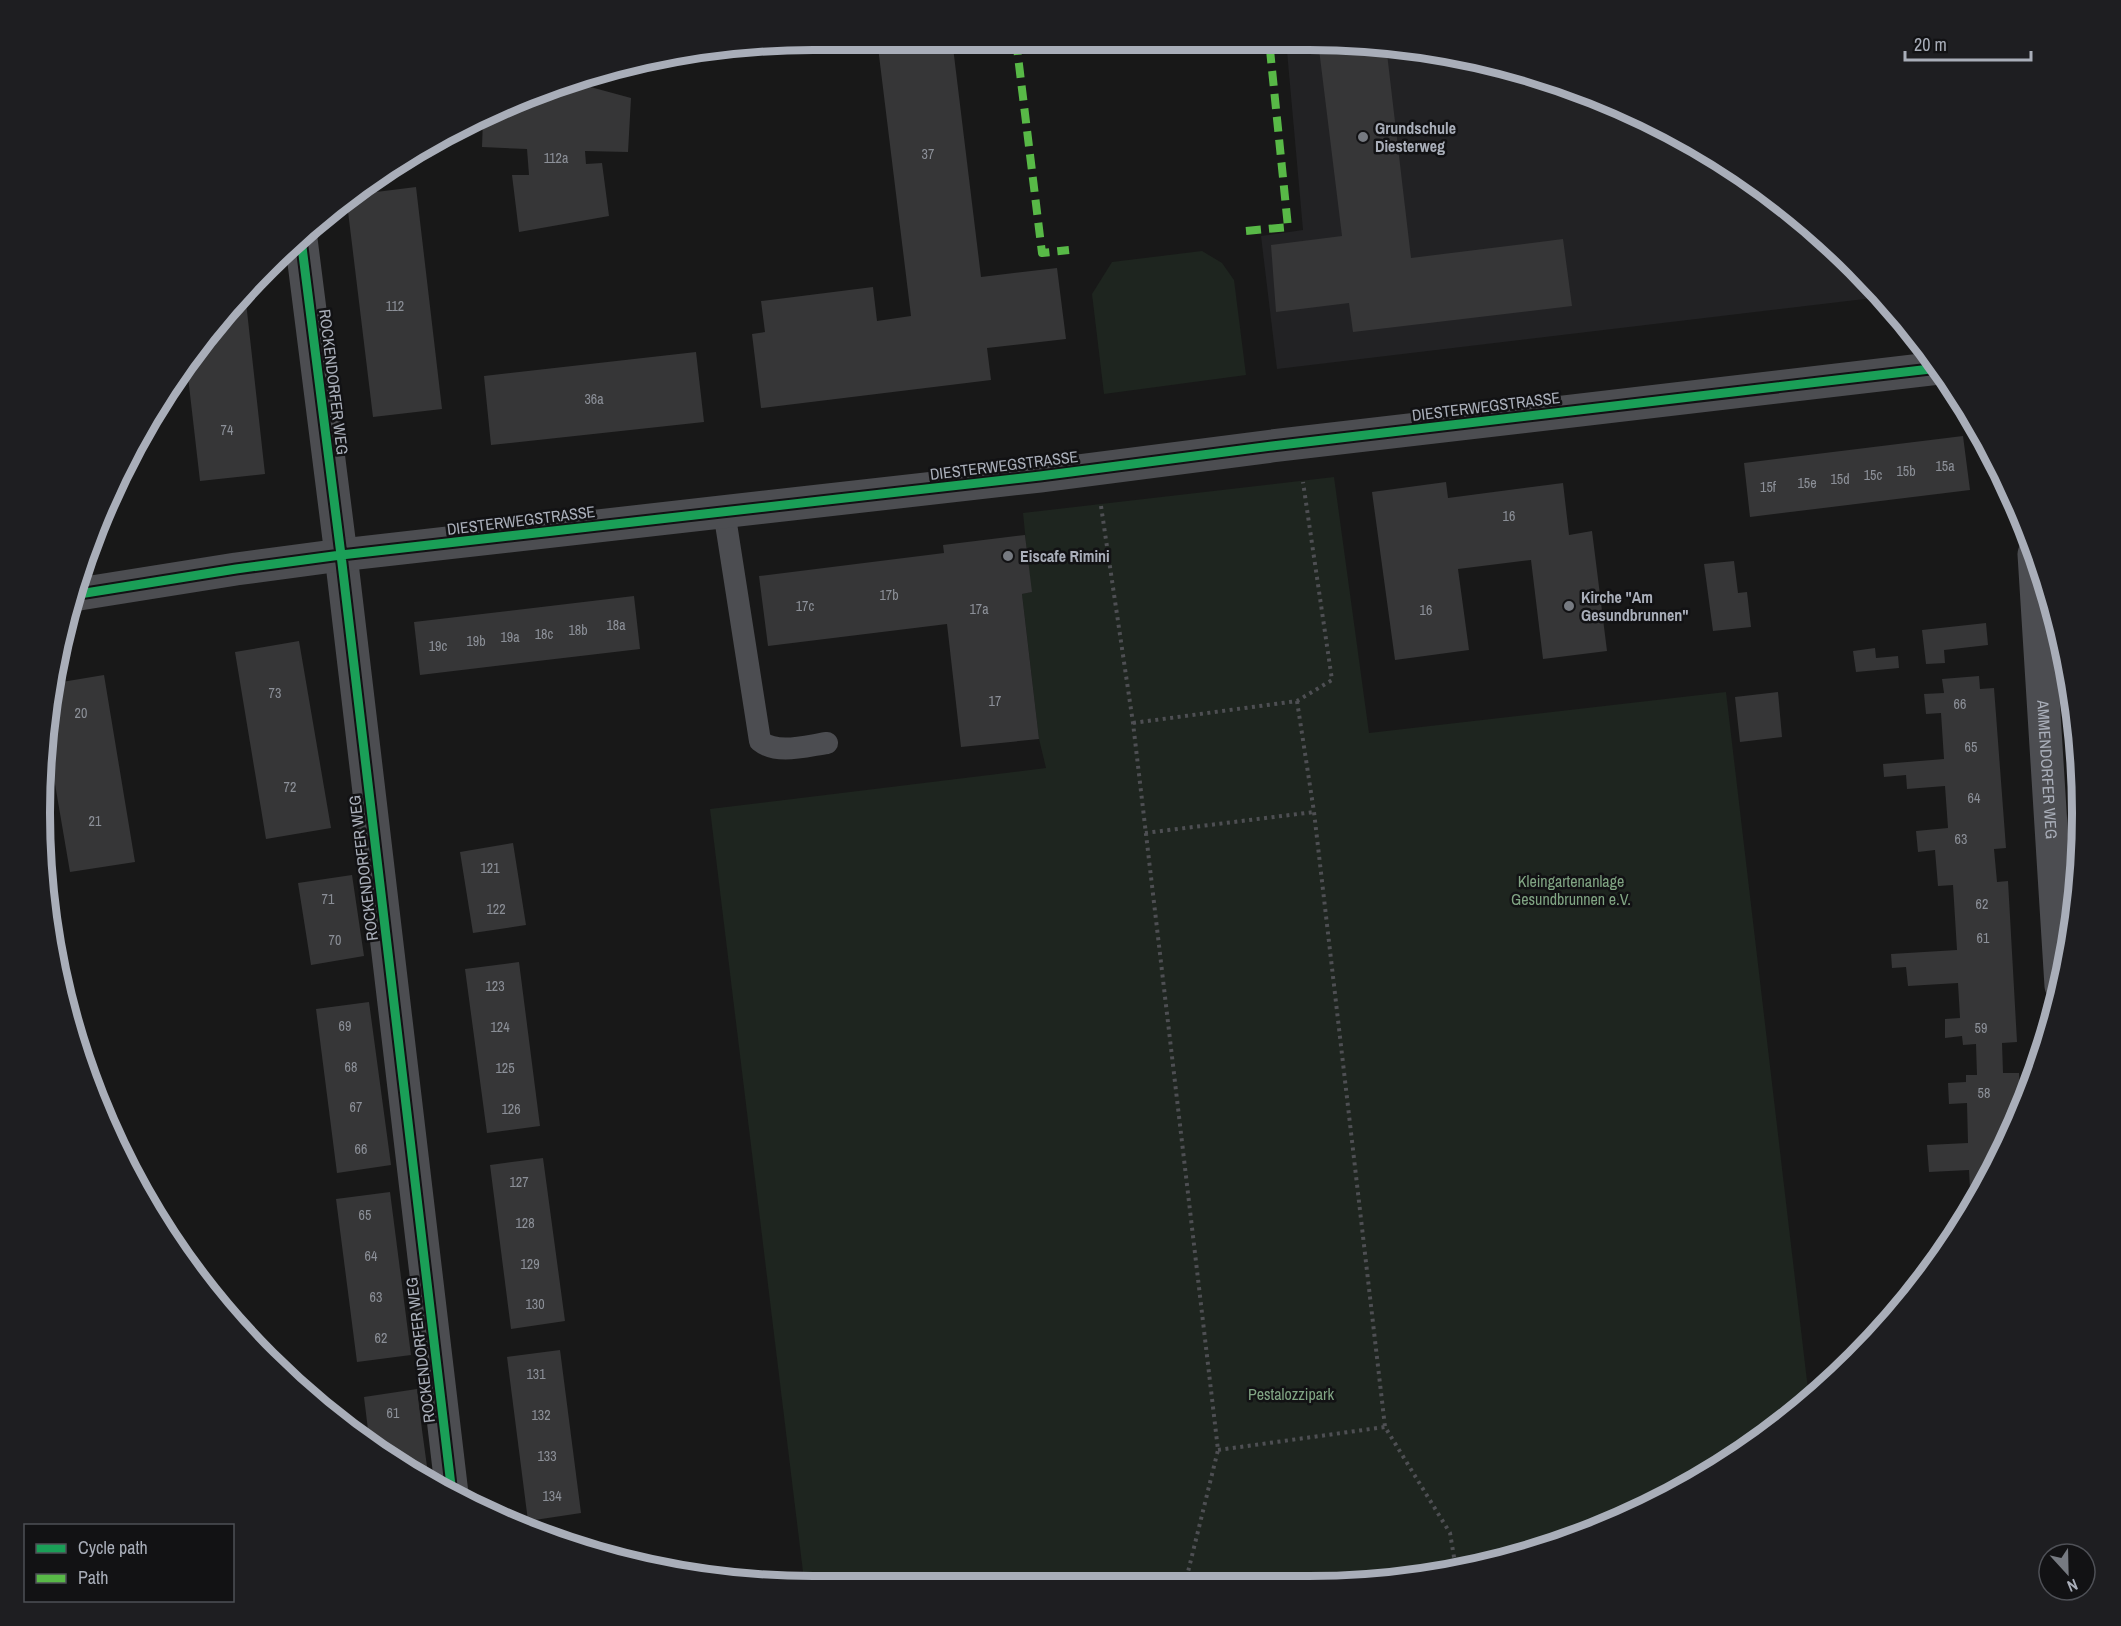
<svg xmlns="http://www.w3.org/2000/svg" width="2121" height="1626" viewBox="0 0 2121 1626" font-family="'Archivo Narrow',sans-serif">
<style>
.built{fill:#222224}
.green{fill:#1e251f}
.building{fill:#363637}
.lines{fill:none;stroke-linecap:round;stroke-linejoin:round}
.path{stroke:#4e4f53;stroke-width:4;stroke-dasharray:3 4.5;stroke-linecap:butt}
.service{stroke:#4c4d51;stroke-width:22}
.minor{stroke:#4c4d51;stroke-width:33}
.tertiary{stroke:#4c4d51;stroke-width:33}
.quiet{stroke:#58b947;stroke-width:8;stroke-dasharray:15 8;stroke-linecap:butt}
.cycleway-casing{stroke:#121214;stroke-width:13}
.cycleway{stroke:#1a9f57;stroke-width:9}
.poi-dot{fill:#767a81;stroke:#121214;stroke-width:2}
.labels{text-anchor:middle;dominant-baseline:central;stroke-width:5;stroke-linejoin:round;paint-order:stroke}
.number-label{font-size:14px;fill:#8c9098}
.poi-label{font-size:16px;font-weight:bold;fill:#a9aeb9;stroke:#121214;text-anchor:start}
.street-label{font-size:16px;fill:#a9aeb9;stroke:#121214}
.park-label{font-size:16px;fill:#80a483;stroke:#121214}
.rim{fill:none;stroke:#a9aeb9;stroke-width:8}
</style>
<rect width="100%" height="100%" fill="#181818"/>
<path class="built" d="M1286,40L1358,41L1509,65L1651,119L1779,199L1856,266L1871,284L1873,298L1277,369L1261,236L1303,230Z"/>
<path class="green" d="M1202,251L1222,263L1234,280L1246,375L1104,394L1092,294L1112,262Z
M1334,477L1369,733L1726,692L1809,1398L1738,1457L1557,1546L1409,1580H804L710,809L1046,768L1039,739L1022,594L1031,592L1023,513Z"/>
<path class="building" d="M877,39H952L981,277L1057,268L1066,339L987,348L991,380L761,408L752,334L765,332L761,301L873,287L877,321L911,316Z
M1318,41H1358L1386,45L1411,258L1563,239L1572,306L1353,332L1349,303L1276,312L1271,245L1342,236Z
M583,85L631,98L628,152L585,151L586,164L602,163L609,216L519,232L512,175H529L527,149L482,147L483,119L561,87Z
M416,187L442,409L373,417L347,203L360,194Z
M245,293L265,474L200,481L187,368Z
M696,352L704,422L491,445L484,376Z
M1963,436L1970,490L1750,517L1744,463Z
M1446,482L1448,498L1563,483L1569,535L1592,531L1607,651L1543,659L1531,560L1458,569L1469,650L1395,660L1372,492Z
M1025,535L1032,592L1022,594L1039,739L961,747L947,624L768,646L759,576L944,553L943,545Z
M1734,561L1738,593L1747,592L1751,627L1713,631L1704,564Z
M634,596L640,649L420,675L414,622Z
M1986,623L1988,645L1944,650L1945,663L1926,664L1922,630Z
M299,641L331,828L266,839L235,652Z
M1875,648L1876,658L1898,656L1899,668L1856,672L1853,651Z
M104,675L135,862L70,872L48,743L56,683Z
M1979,676L1980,689L1994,688L2006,848L1994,849L1997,882L2008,881L2017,1042L2002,1043L2003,1073H2019L2021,1114L1971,1207L1969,1170L1929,1172L1928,1159L1927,1145L1968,1143L1967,1103L1949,1104L1948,1083L1966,1082V1075H1977L1976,1044L1963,1045L1962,1036L1945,1038V1019L1960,1018L1958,983L1908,986L1906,967L1892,968L1891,954L1957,950L1953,885L1938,886L1935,850L1918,852L1916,831L1948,828L1945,786L1907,789L1906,775L1884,777L1883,764L1944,759L1941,713L1926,714L1924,694L1944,693L1942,679Z
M1778,692L1782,737L1740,742L1735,697Z
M513,843L526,925L473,933L460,852Z
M352,875L364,956L311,965L298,883Z
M519,962L540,1126L487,1133L465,969Z
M369,1002L391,1165L337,1173L316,1009Z
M543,1158L565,1321L511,1329L490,1165Z
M390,1192L411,1355L357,1362L336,1199Z
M560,1350L581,1513L528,1521L507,1357Z
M417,1389L422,1430L429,1481L383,1457L370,1446L364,1397Z"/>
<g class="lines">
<path class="path" d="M1101,506L1133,723L1218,1450L1186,1580
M1297,701L1314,812L1385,1427L1450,1533L1456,1569
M1133,723L1297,701L1332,680L1303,482
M1145,833L1314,812
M1218,1450L1385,1427"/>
<path class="service" d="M724,511L760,741C777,755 806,746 827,743"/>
<g class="minor">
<path d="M301,239L341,555L452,1494"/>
<path id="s1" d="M2034,554L2061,986"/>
</g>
<path class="tertiary" d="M73,595L236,569L341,555L1040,476L1272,446L1939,368"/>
<path class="quiet" d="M1016,40L1042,253L1069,250
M1246,231L1288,227L1269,40"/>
<defs>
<path id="cycleway" d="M301,239L341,555L452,1494
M73,595L236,569L341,555L1040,476L1272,446L1939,368"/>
</defs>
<use href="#cycleway" class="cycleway-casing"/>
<use href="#cycleway" class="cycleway"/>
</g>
<g class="poi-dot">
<circle cx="1363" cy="137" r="6"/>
<circle cx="1008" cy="556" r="6"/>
<circle cx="1569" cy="606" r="6"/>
</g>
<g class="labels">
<g class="number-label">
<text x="928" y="154">37</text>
<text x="556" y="158">112a</text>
<text x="395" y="306">112</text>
<text x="594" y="399">36a</text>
<text x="227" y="430">74</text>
<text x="1945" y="466">15a</text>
<text x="1906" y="471">15b</text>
<text x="1873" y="475">15c</text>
<text x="1840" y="479">15d</text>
<text x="1807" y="483">15e</text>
<text x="1768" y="487">15f</text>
<text x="1509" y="516">16</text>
<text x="889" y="595">17b</text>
<text x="805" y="606">17c</text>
<text x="979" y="609">17a</text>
<text x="1426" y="610">16</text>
<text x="616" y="625">18a</text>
<text x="578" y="630">18b</text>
<text x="544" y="634">18c</text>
<text x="510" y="637">19a</text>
<text x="476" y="641">19b</text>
<text x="438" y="646">19c</text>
<text x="275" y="693">73</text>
<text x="995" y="701">17</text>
<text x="1960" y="704">66</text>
<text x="81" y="713">20</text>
<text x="1971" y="747">65</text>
<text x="290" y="787">72</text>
<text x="1974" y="798">64</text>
<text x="95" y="821">21</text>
<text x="1961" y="839">63</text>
<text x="490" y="868">121</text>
<text x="328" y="899">71</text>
<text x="1982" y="904">62</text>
<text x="496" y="909">122</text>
<text x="1983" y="938">61</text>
<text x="335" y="940">70</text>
<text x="495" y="986">123</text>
<text x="345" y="1026">69</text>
<text x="500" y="1027">124</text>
<text x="1981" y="1028">59</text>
<text x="351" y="1067">68</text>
<text x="505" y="1068">125</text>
<text x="1984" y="1093">58</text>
<text x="356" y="1107">67</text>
<text x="511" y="1109">126</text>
<text x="361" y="1149">66</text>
<text x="519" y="1182">127</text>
<text x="365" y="1215">65</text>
<text x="525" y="1223">128</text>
<text x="371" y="1256">64</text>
<text x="530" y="1264">129</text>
<text x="376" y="1297">63</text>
<text x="535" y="1304">130</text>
<text x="381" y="1338">62</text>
<text x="536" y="1374">131</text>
<text x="393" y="1413">61</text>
<text x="541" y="1415">132</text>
<text x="547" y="1456">133</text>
<text x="552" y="1496">134</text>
</g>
<g class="poi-label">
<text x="1375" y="128">Grundschule<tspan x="1375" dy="18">Diesterweg</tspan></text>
<text x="1020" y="556">Eiscafe Rimini</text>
<text x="1581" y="597">Kirche "Am<tspan x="1581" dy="18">Gesundbrunnen"</tspan></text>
</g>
<g class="street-label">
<text transform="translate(334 382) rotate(83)">ROCKENDORFER WEG</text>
<text transform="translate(1486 406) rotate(-7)">DIESTERWEGSTRASSE</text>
<text transform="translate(1004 465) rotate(-7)">DIESTERWEGSTRASSE</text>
<text transform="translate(521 520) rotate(-7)">DIESTERWEGSTRASSE</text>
<text stroke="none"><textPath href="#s1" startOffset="216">AMMENDORFER WEG</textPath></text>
<text transform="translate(363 868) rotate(-97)">ROCKENDORFER WEG</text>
<text transform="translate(420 1350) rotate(-97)">ROCKENDORFER WEG</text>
</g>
<g class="park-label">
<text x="1571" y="881">Kleingartenanlage<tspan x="1571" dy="18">Gesundbrunnen e.V.</tspan></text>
<text x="1291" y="1394">Pestalozzipark</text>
</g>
</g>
<path d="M0 0H2121V1626H0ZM813 50H1309A763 763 0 0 1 2072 813V813A763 763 0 0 1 1309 1576H813A763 763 0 0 1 50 813V813A763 763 0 0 1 813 50Z" fill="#1e1e21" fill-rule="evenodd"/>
<path class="rim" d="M813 50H1309A763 763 0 0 1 2072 813V813A763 763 0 0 1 1309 1576H813A763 763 0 0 1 50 813V813A763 763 0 0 1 813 50Z"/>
<rect x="24" y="1524" width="210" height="78" fill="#121214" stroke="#4e5056" stroke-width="1.5"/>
<rect x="36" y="1544" width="30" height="9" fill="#1a9f57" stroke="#4e5056" stroke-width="1.5"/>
<text x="78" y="1554" font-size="18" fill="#a9aeb9">Cycle path</text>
<rect x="36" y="1574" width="30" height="9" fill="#58b947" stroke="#4e5056" stroke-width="1.5"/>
<text x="78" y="1584" font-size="18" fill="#a9aeb9">Path</text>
<g transform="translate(2067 1572) rotate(158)"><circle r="28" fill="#121214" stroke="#4e5056" stroke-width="1.5"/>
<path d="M0-4.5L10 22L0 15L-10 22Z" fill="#767a81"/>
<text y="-9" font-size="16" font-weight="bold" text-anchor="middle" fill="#a9aeb9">N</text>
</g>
<path d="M1905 51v9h126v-9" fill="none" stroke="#a9aeb9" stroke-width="3"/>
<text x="1914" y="51" font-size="18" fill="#a9aeb9" stroke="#121214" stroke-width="4.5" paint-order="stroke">20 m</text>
</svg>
